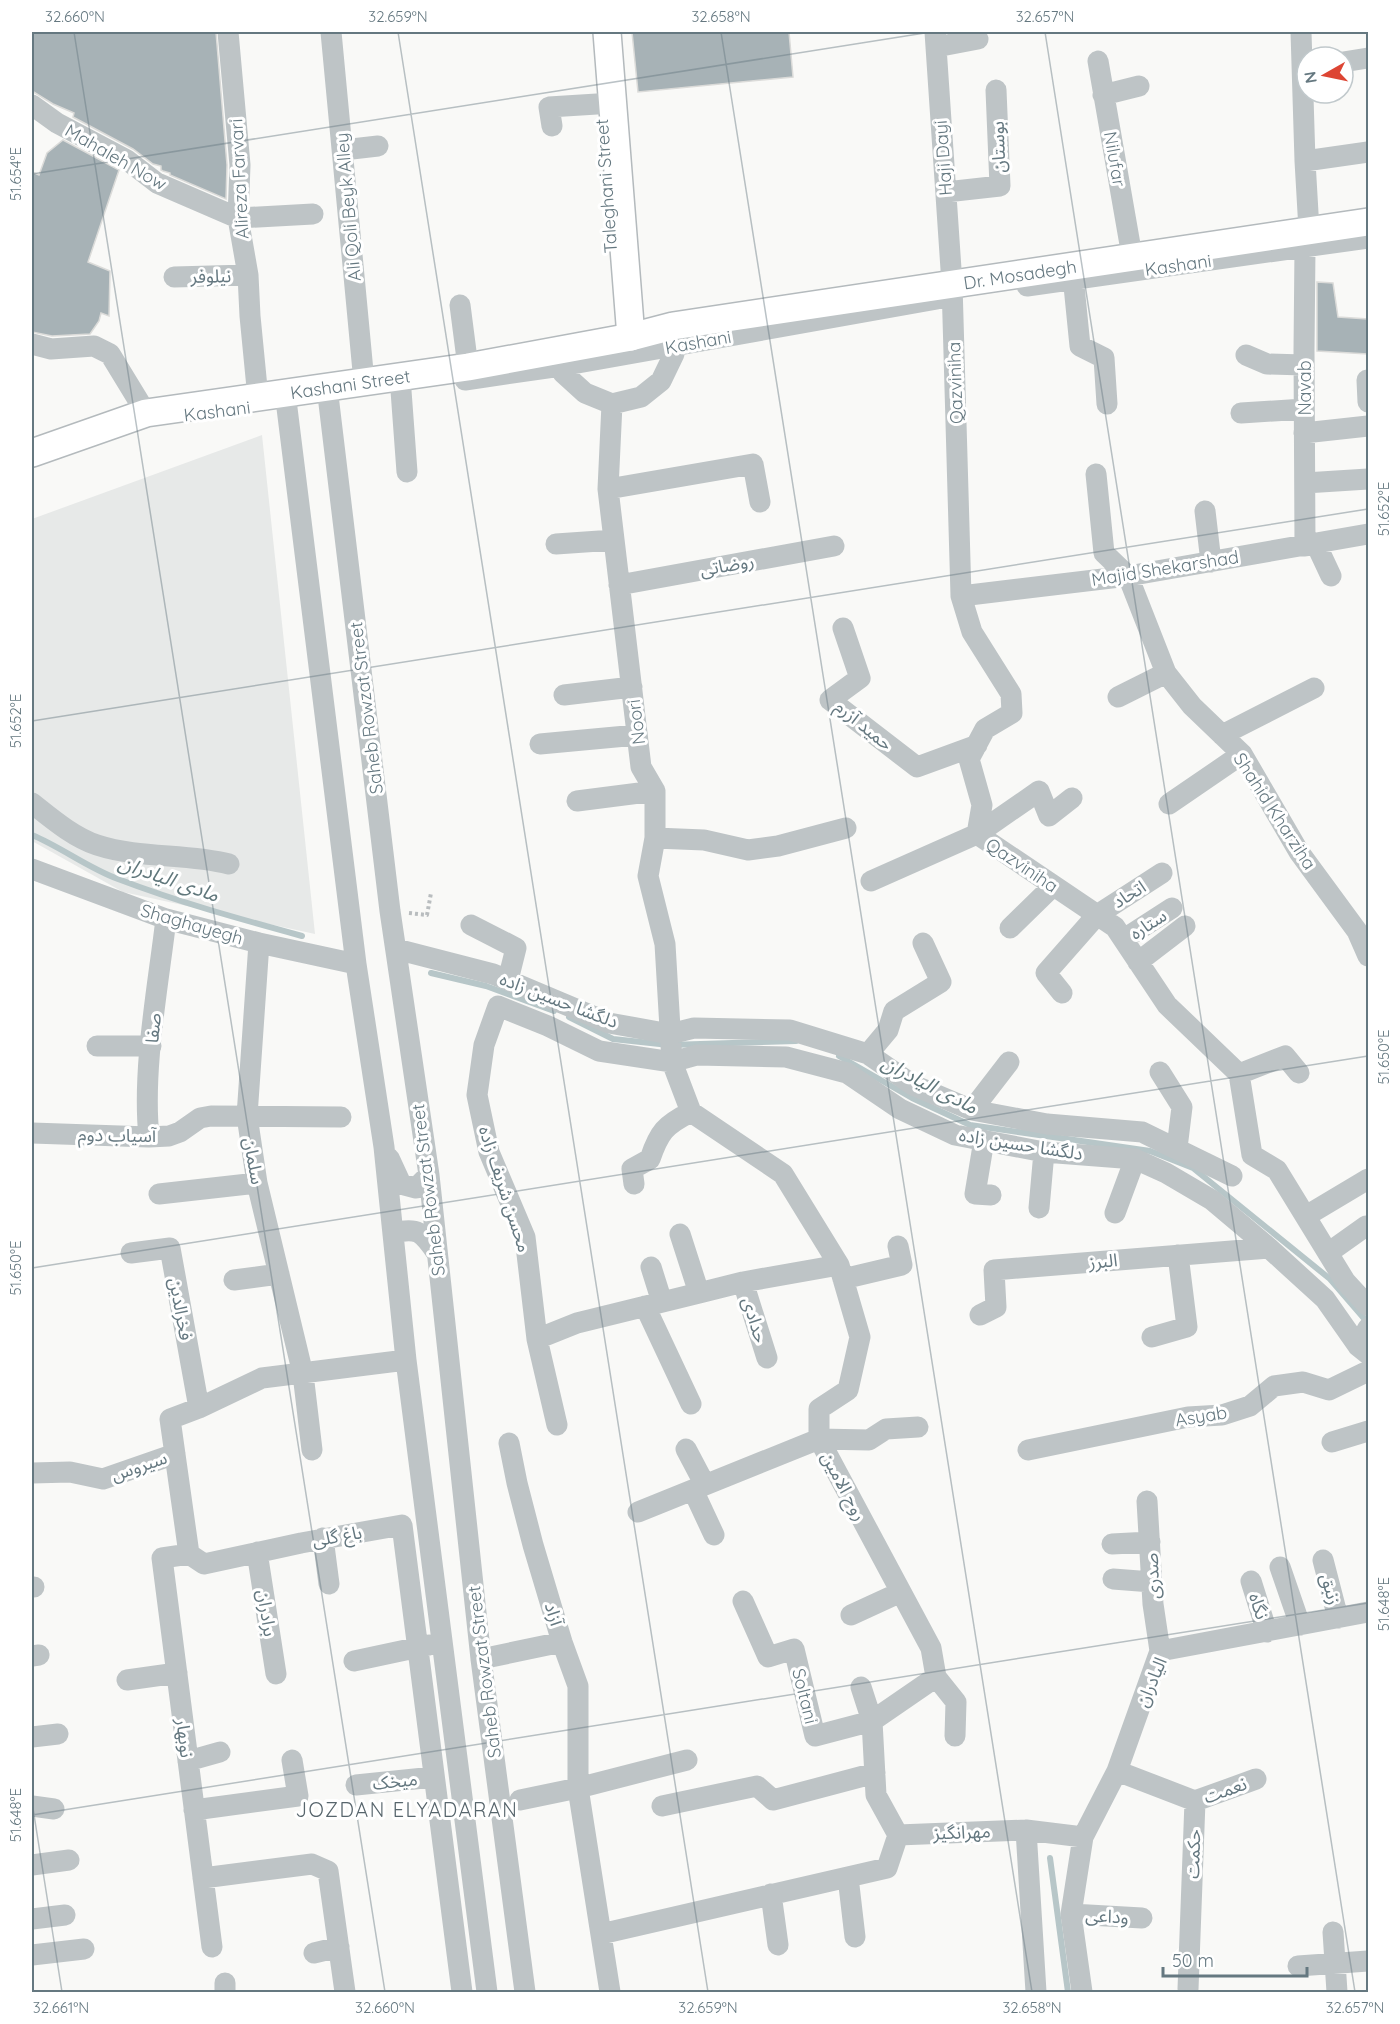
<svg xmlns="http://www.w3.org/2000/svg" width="1400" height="2024" viewBox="0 0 1400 2024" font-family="Quicksand,'Noto Sans Arabic',sans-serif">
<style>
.built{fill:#e7e9e8}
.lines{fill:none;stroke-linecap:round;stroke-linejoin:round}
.stream{stroke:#b7c6c8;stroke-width:6}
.building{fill:#a7b2b6;stroke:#dbdbd9;stroke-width:1.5}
.major-casing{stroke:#b4babd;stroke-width:30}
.path{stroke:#b9bdbf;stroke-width:4;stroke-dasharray:3 3;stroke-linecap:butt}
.minor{stroke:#bec4c6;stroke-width:21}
.major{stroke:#fff;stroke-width:27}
.ticks{fill:none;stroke:#657880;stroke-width:1.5;stroke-opacity:0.45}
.labels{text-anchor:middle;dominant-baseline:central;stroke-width:6;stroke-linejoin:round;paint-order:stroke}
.street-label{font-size:18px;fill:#657880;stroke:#fff}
.water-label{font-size:20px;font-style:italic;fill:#60777b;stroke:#fff}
.neighbourhood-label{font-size:20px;letter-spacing:1.5px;fill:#57656c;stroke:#fff}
.neatline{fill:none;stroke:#657880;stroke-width:2}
.ticks-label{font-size:15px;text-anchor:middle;fill:#657880}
</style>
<rect width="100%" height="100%" fill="#f9f9f7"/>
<path class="built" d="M262,435L315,934L123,892L32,841V519Z"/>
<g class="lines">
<path class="stream" d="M32,835C61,847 88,868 118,879C178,902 240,919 302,936
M431,973L486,986L554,1011
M569,1017L613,1039L669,1045L796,1041
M839,1056L912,1098L970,1125L1150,1151L1193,1168L1330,1279L1368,1323
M1050,1858L1068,1992"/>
</g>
<path class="building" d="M32,32H216L227,165L226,199L170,175V173L163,171L161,170V166L153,164L133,149L73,117L74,113L53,104L32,91Z
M632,32H789L793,77L638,92Z
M63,140L119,170L88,262L110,271L109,316L101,313L99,321L90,334L52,336L32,332V172L39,175L47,153Z
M1317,282L1333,283L1338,317L1368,319V354L1317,351Z"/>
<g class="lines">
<defs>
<g id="major">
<path d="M607,32L631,337"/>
<path id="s1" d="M32,453L146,413L468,367L631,337L673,326L1368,222"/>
</g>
</defs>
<use href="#major" class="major-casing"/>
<path class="path" d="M409,913L427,915L431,893"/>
<path class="minor" d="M228,32L240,165L238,218L248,275L250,316L258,398
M331,32L364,382
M935,32L952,284L961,596L972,632L1011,694L1012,713L985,729L969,759L982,805L977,834L1115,927L1167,1005L1239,1074L1252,1155
M1301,32L1305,161L1309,230L1305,248L1304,350L1305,546
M936,47L978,39
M1098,61L1132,256
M1343,62L1368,58
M1103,95L1139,86
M32,105L57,123L127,160L157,183L238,218L313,214
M552,126L549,107L613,103
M343,150L378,146
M1305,161L1368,152
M946,192L1000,186L996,90
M1072,266L1080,346L1104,358L1107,404
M174,277L248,275
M1027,286L1368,238
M460,305L468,367
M32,344L51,349L94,346L110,354L146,413
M556,355L563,373L585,393L612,404L641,397L661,381L674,354L673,336
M1246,355L1267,364L1304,365
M400,377L407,472
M465,380L561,366L937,299
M1367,380L1368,402
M327,387L390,911L429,1175L481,1659L525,1992
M285,392L356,964L384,1147L406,1360L487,1992
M612,404L608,489L641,767L655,791V838L648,876L665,944L672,1062L691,1112L783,1174L839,1265L860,1337L848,1390L819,1409V1439L931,1648L936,1677L872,1721L876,1795L898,1835
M1241,413L1304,409
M1304,433L1368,426
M1096,474L1104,553L1128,576L1166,673L1192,706L1242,754L1299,852L1357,931L1368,956
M1305,483L1368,479
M608,489L753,464L760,502
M1205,511L1211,562
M556,544L614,540
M1316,544L1331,576
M619,585L834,546
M961,596L1128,576L1368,534
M843,628L860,678L830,700L917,767L977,745
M564,695L632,687
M1118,697L1166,673
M1222,735L1314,688
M540,744L637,735
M577,801L655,791
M32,803C51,818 73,837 97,845C140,859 186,853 229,864
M1169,804L1242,754
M655,838L704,840L748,850L778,846L846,828
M32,869L166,919L259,943L356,964
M871,881L977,834L1039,791L1049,816L1072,798
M471,925L516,948L508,980
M1010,928L1053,886
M1124,939L1172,908
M259,943L247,1116L257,1183L303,1374L312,1450
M396,949L493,974L609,1023L670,1034L694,1028L790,1030L868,1054L913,1085L972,1110L1047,1124L1142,1132L1232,1176
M1138,962L1185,926
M1062,993L1046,973L1097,915L1162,873
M97,1046H151
M868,1054L888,1030L894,1011L941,982L923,943
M1160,1072L1182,1107L1177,1148
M1239,1074L1285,1056L1299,1073
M972,1110L1009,1062
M32,1133L149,1137L169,1136L180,1132L200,1118L211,1116L341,1117
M149,1137C142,1070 158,987 166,919
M984,1140L975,1194L991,1195
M1252,1155L1277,1170L1345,1281L1368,1306
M389,1158L401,1184L416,1188L429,1175
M634,1184L632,1169L650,1159C659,1132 665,1125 691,1112
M159,1194L257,1183
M1039,1208L1044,1152
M1115,1213L1135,1159
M1306,1216L1368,1179
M393,1233C418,1227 422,1232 436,1252
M680,1234L699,1293
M131,1253L170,1248L199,1408
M1328,1253L1366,1226
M651,1267L662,1302
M843,1279L902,1265L898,1246
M234,1280L279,1274
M743,1282L767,1358
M645,1306L691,1404
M980,1315L996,1307L994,1270L1269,1248
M1152,1337L1187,1327L1178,1255
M537,1339L577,1323L699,1293L743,1282L839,1265
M1358,1346L1368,1328
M406,1360L262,1378L199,1408L170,1419L189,1554L204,1564L301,1543L402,1525L462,1992
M557,1425L537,1339L525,1237L489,1152L477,1095L484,1045L498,1006L548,1026L599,1051L672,1062L697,1055L786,1057L847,1073L900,1109L955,1135L1044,1152L1135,1159L1166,1173L1212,1200L1269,1248L1325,1299L1358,1346L1368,1354
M1332,1442L1368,1431
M509,1443L517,1483L533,1545L562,1642L578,1686V1788L610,1992
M686,1449L705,1485
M1028,1450L1188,1417L1222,1415L1250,1406L1274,1386L1303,1382L1329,1390L1364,1373
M32,1473L70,1472L103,1479L175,1454
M693,1490L714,1535
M1147,1501L1153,1604L1160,1651
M638,1512L819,1439L869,1440L886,1429L918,1427
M323,1538L329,1584
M1112,1544L1150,1542
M257,1552L276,1674
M189,1554L162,1558L212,1947
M1323,1560L1338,1618
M1280,1567L1300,1625
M1113,1579L1152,1582
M1251,1581L1267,1632
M32,1587H34
M743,1601L768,1657L794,1649L815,1736L872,1721L861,1687
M851,1615L901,1592
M32,1656L39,1655
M481,1659L562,1642
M354,1661L429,1645
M936,1677L956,1702L955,1736
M127,1680L177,1673
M32,1737L58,1734
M188,1761L220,1752
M1117,1771L1195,1801L1188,1989
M356,1785L434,1777
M520,1800L578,1788L687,1760
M1195,1801L1256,1779
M32,1806L54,1809
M662,1806L757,1786L773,1800L875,1773
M194,1810L298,1796L292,1760
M1026,1830L1036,1992
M898,1835L1026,1830L1083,1837L1117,1771L1160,1651L1368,1612
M32,1865L69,1860
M848,1877L855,1937
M203,1878L312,1864L328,1871L345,1992
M771,1894L778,1945
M1071,1914L1142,1918
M32,1919L65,1915
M1333,1932L1337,1992
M601,1934L887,1868L898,1835
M314,1953L339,1947
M32,1955L84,1949
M1298,1966L1368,1961
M225,1992V1983
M1082,1992L1071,1914L1083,1837"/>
<use href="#major" class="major"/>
</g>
<path class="ticks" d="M74,32L385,1992M398,32L708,1992M721,32L1032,1992M1045,32L1355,1992M1368,32V35M32,174L931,32M32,721L1368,509M32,1268L1368,1056M32,1802L62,1992M32,1815L1368,1603"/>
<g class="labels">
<g class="street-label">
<text transform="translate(998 147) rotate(-92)">بوستان</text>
<text transform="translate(116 157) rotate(30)">Mahaleh Now</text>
<text transform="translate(943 158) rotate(-94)">Haji Dayi</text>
<text transform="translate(1115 159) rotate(80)">Nilufar</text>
<text transform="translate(239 179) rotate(-93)">Alireza Farvari</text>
<text transform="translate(606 186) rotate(-94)">Taleghani Street</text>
<text transform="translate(348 207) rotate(-95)">Ali Qoli Beyk Alley</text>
<text transform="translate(1178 265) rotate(-8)">Kashani</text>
<text stroke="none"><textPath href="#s1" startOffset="1006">Dr. Mosadegh</textPath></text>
<text transform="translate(211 276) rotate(-1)">نیلوفر</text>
<text transform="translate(698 342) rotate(-10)">Kashani</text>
<text transform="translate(955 383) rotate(-92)">Qazviniha</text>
<text stroke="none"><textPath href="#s1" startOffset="327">Kashani Street</textPath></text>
<text transform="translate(1304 388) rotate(-90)">Navab</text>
<text transform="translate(217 411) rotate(-7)">Kashani</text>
<text transform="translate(727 565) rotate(-10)">روضاتی</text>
<text transform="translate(1165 568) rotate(-9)">Majid Shekarshad</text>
<text transform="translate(366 708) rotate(-97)">Saheb Rowzat Street</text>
<text transform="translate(636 722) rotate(-97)">Noori</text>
<text transform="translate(864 725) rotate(39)">حمید آزرم</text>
<text transform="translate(1275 811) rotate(57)">Shahid Kharziha</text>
<text transform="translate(1022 865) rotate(34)">Qazviniha</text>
<text transform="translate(1129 894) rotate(-32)">اتحاد</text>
<text transform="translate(192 924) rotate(16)">Shaghayegh</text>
<text transform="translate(1148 924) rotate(-33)">ستاره</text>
<text transform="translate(559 1000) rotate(21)">دلگشا حسین زاده</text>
<text transform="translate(153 1028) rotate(-84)">صفا</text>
<text transform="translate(117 1135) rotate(1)">آسیاب دوم</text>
<text transform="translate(1021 1144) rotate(9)">دلگشا حسین زاده</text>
<text transform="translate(254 1161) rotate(80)">سلمان</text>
<text transform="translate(505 1189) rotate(72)">محسن شریف زاده</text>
<text transform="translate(428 1190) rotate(-97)">Saheb Rowzat Street</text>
<text transform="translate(1103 1261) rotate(-5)">البرز</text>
<text transform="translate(181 1309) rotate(80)">فخرالدین</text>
<text transform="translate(755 1320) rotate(73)">حدادی</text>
<text transform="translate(1201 1416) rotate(-9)">Asyab</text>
<text transform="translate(139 1466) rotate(-19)">سیروس</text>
<text transform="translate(844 1486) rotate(62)">روح الامین</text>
<text transform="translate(337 1536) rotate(-10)">باغ گلی</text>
<text transform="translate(1152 1576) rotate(-93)">صدری</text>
<text transform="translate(1331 1589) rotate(75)">زنبق</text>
<text transform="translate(1259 1606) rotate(72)">نگاه</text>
<text transform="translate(267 1613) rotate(81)">برادران</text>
<text transform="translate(554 1614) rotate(73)">آزاد</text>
<text transform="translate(484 1672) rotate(-97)">Saheb Rowzat Street</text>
<text transform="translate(1151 1682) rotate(-67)">الیادران</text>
<text transform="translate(805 1696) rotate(76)">Soltani</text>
<text transform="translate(185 1738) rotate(83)">نوبهار</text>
<text transform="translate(395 1781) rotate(-6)">میخک</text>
<text transform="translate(1225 1790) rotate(-20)">نعمت</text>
<text transform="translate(962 1832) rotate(-2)">مهرانگیز</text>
<text transform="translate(1193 1854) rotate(-88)">حکمت</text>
<text transform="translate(1107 1916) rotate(3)">وداعی</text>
</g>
<g class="water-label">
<text transform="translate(169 878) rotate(19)">مادی الیادران</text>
<text transform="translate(930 1084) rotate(27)">مادی الیادران</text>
</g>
<g class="neighbourhood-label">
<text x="407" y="1809">JOZDAN ELYADARAN</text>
</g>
</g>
<rect width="1400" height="2024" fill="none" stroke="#ffffff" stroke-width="66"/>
<g transform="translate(1325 75) rotate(261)"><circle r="28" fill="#ffffff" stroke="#c1c9cc" stroke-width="1.5"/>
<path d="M0-4.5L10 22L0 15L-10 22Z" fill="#dd4533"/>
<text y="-9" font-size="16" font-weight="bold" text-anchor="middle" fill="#657880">N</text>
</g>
<path d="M1163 1967v9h144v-9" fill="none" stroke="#657880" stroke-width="3"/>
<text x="1172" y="1967" font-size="18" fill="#657880" stroke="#ffffff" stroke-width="4.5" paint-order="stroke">50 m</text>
<rect x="33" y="33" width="1334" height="1958" class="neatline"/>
<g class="ticks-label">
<text x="75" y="22">32.660°N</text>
<text x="398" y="22">32.659°N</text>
<text x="721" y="22">32.658°N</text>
<text x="1045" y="22">32.657°N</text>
<text transform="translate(16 174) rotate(-90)" y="5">51.654°E</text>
<text transform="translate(1384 509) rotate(-90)" y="5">51.652°E</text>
<text transform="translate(16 721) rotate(-90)" y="5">51.652°E</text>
<text transform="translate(1384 1057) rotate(-90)" y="5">51.650°E</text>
<text transform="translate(16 1268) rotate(-90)" y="5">51.650°E</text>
<text transform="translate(1384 1604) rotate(-90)" y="5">51.648°E</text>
<text transform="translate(16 1815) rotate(-90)" y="5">51.648°E</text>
<text x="61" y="2013">32.661°N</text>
<text x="385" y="2013">32.660°N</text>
<text x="708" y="2013">32.659°N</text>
<text x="1032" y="2013">32.658°N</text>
<text x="1355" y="2013">32.657°N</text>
</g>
</svg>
